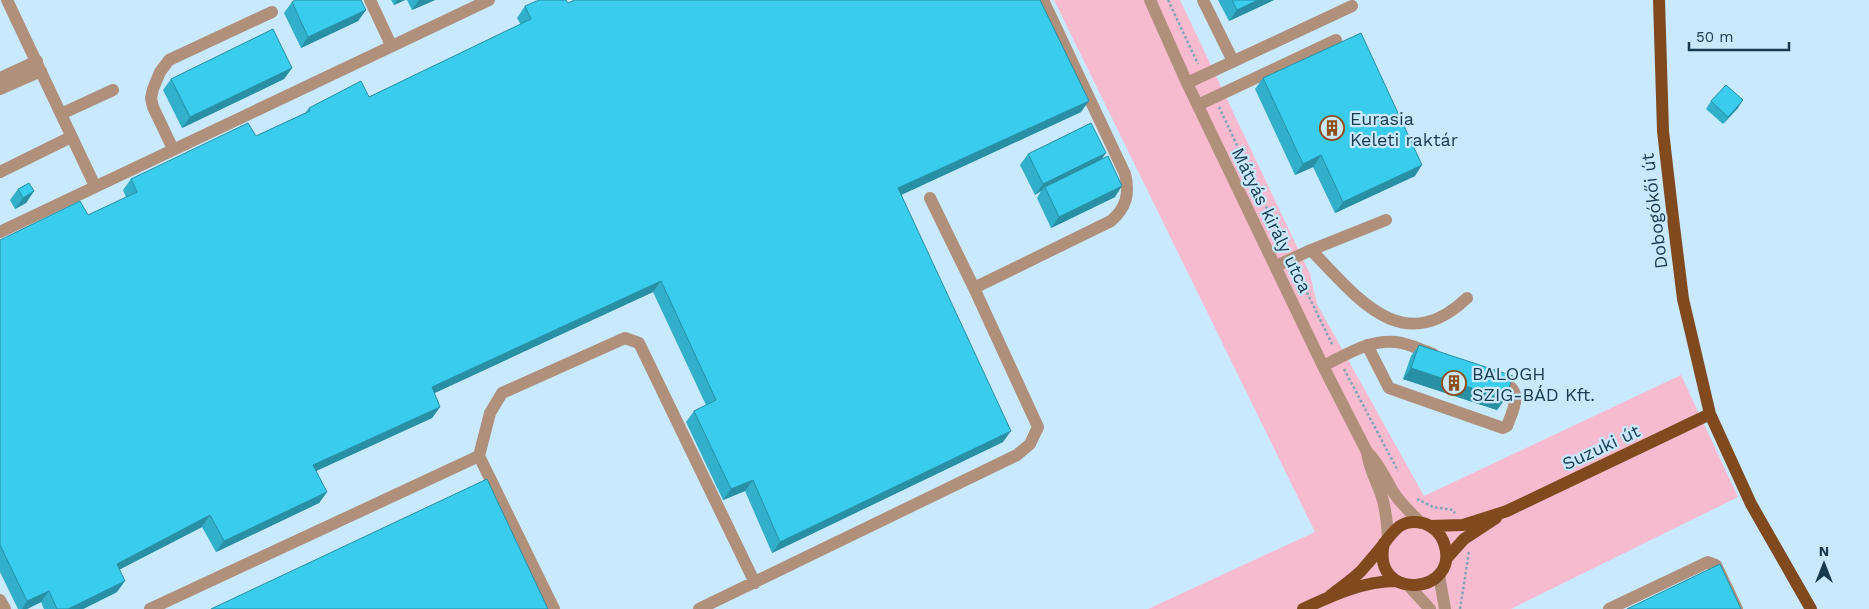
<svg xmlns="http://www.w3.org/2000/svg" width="1869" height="609" viewBox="0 0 1869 609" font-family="'Work Sans',sans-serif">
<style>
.green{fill:#f7bbcf}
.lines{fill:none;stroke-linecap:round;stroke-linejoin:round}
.path{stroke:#80a2b7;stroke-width:2.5;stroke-dasharray:2.5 2.5;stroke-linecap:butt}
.minor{stroke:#b0907a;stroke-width:12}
.major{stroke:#804a1e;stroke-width:12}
.wall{fill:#31afcb}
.shaded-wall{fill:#288fa5}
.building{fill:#39ccec;stroke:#288fa5}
.labels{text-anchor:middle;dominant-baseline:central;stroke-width:4.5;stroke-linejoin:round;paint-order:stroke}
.poi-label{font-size:18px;fill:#163b4f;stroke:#c9e9fe;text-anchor:start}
.street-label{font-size:18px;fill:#163b4f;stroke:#c9e9fe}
</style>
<rect width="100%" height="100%" fill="#c9e9fe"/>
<path class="green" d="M1054,0H1180L1310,274L1317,304L1424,496L1681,375L1738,497L1511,609H1148L1315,532Z"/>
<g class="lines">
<path class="path" d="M1168,0L1198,64
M1219,107L1285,247
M1296,270L1333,346
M1344,369L1398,471
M1417,499L1433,507L1453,510L1455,513
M1460,609L1469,552"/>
<path class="minor" d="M7,0L95,186
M370,0L391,45
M1150,0L1187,83L1323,366L1367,452C1380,464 1385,479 1394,493C1401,504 1411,513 1421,523
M1203,0L1233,61
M0,78L37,61
M1187,83L1352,6
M0,89L41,71
M1198,105L1336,40
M61,114L113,90
M173,149L153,107L151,98L153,89L160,72L169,60L272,12
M0,172L71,137
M0,232L489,0
M1311,250C1356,296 1402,360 1467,298
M1276,266L1311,250L1386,220
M974,288L1111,221C1126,208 1130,194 1125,174L1043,0
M1367,345L1389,388L1503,428L1507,426C1516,403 1524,389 1496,378
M1323,366C1346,355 1369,339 1396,342C1408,343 1421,350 1433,354
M1367,452C1369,469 1377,482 1382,497C1386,510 1387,523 1388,536
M1439,575L1445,609
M1409,586L1430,609
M0,600L5,609
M150,609L479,456
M554,609L479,456L490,413L502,393L625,338L639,343L755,583
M699,609L1017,455L1030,444L1038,427L974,288L930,198
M1609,609L1708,562L1716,565L1737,609"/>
<path class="major" d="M1659,0L1663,131L1673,218L1683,299L1710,414L1751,504L1811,609
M1429,526L1463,525L1507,511L1710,414
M1446,559L1464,539L1496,518
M1331,595C1341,587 1352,580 1361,571C1368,563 1376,554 1383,545C1394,530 1402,518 1423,523C1433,526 1441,534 1444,543C1462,595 1370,603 1384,543
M1303,609C1333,595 1363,581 1397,581"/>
</g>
<path class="wall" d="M391,0H405L394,5Z
M407,0H435L412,10Z
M1218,0H1274L1229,21Z
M292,2L366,10L358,21L301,48L284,13Z
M568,3L1081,112L901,195L1003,442L772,553L745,491L723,500L686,422L694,411L706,405L653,292L434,393L440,407L432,418L316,471L327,492L319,503L216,552L202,527L120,569L117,592L83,609H44L41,602L27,609H18L0,572V240L88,215L126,197L123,190L131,179L256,136L305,113L309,108L369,97L521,25L517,18L525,6Z
M292,68L284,79L182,128L163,90L171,79Z
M1263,78L1415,176L1335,213L1313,167L1295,175L1255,89Z
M1711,101L1738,108L1723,124L1706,109Z
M1028,154L1101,160L1115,197L1051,228L1037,198L1041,191L1035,195L1020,165Z
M18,189L34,191L26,203L15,209L10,200Z
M1419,345L1505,399L1497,410L1403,379L1411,356Z"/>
<path class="shaded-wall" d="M397,0H405L394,5Z
M419,0H435L412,10Z
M1258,0H1274L1229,21L1237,10Z
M366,10L358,21L301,48L308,37Z
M292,68L284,79L182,128L190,117Z
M1743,100L1738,108L1723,124L1728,117Z
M1089,101L1081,112L890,200L898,188Z
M1106,153L1098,164L1045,187L1041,191L1035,195L1043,184Z
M1321,155L1313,167L1295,175L1303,164Z
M1422,165L1415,176L1335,213L1343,202Z
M1122,186L1115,197L1051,228L1059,217Z
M34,191L26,203L15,209L23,198Z
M661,281L653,292L424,398L432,387Z
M1411,368L1505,399L1497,410L1403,379Z
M440,407L432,418L305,476L313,465Z
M1011,431L1003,442L772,553L780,542Z
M753,480L745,491L723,500L731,489Z
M327,492L319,503L216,552L224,541Z
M210,515L202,527L109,575L117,564Z
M125,581L117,592L83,609H68Z
M49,591L41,602L27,609H22L27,601Z"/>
<path class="building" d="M295,0H361L366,10L308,37L292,2Z
M539,0H566L568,3L575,0H1040L1089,101L898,188L1011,431L780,542L753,480L731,489L694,411L716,400L661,281L432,387L440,407L313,465L327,492L224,541L210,515L117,564L125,581L68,609H57L49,591L27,601L0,545V240L80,201L88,215L137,192L131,179L248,123L256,136L310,111L309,108L361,81L369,97L531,19L525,6Z
M1232,0H1258L1237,10Z
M273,29L292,68L190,117L171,79Z
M1361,33L1422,165L1343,202L1321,155L1303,164L1263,78Z
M1726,85L1743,100L1728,117L1711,101Z
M1091,123L1106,153L1043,184L1028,154Z
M1108,156L1122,186L1059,217L1045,187Z
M29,183L34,191L23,198L18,189Z
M1419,345L1513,376L1505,399L1411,368Z
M487,479L548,609H211Z
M1720,564L1741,609H1627Z"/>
<defs>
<symbol id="building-ring" viewBox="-11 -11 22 22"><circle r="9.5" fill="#c9e9fe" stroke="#8f4f18" stroke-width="1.5"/><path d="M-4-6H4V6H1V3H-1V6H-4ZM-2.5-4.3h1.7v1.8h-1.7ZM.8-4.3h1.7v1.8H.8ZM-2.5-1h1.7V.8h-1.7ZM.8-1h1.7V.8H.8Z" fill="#8f4f18"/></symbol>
</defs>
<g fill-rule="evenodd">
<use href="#building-ring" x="1318" y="114" width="28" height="28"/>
<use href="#building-ring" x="1440" y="369" width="28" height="28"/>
</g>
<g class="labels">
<g class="poi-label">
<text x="1350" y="118">Eurasia<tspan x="1350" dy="21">Keleti raktár</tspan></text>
<text x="1472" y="373">BALOGH<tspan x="1472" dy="21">SZIG-BÁD Kft.</tspan></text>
</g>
<g class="street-label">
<text transform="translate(1654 211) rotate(-97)">Dobogókői út</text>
<text transform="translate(1272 220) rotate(64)">Mátyás király utca</text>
<text transform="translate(1601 447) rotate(-25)">Suzuki út</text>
</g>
</g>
<g transform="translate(1824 564)" stroke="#c9e9fe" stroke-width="4" paint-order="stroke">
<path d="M0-4L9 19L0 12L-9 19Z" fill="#163b4f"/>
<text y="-8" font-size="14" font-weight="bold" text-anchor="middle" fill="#163b4f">N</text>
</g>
<path d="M1689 42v8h100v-8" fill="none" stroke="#163b4f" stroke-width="2.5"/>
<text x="1696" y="42" font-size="15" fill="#163b4f" stroke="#c9e9fe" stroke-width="4" paint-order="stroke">50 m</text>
</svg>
